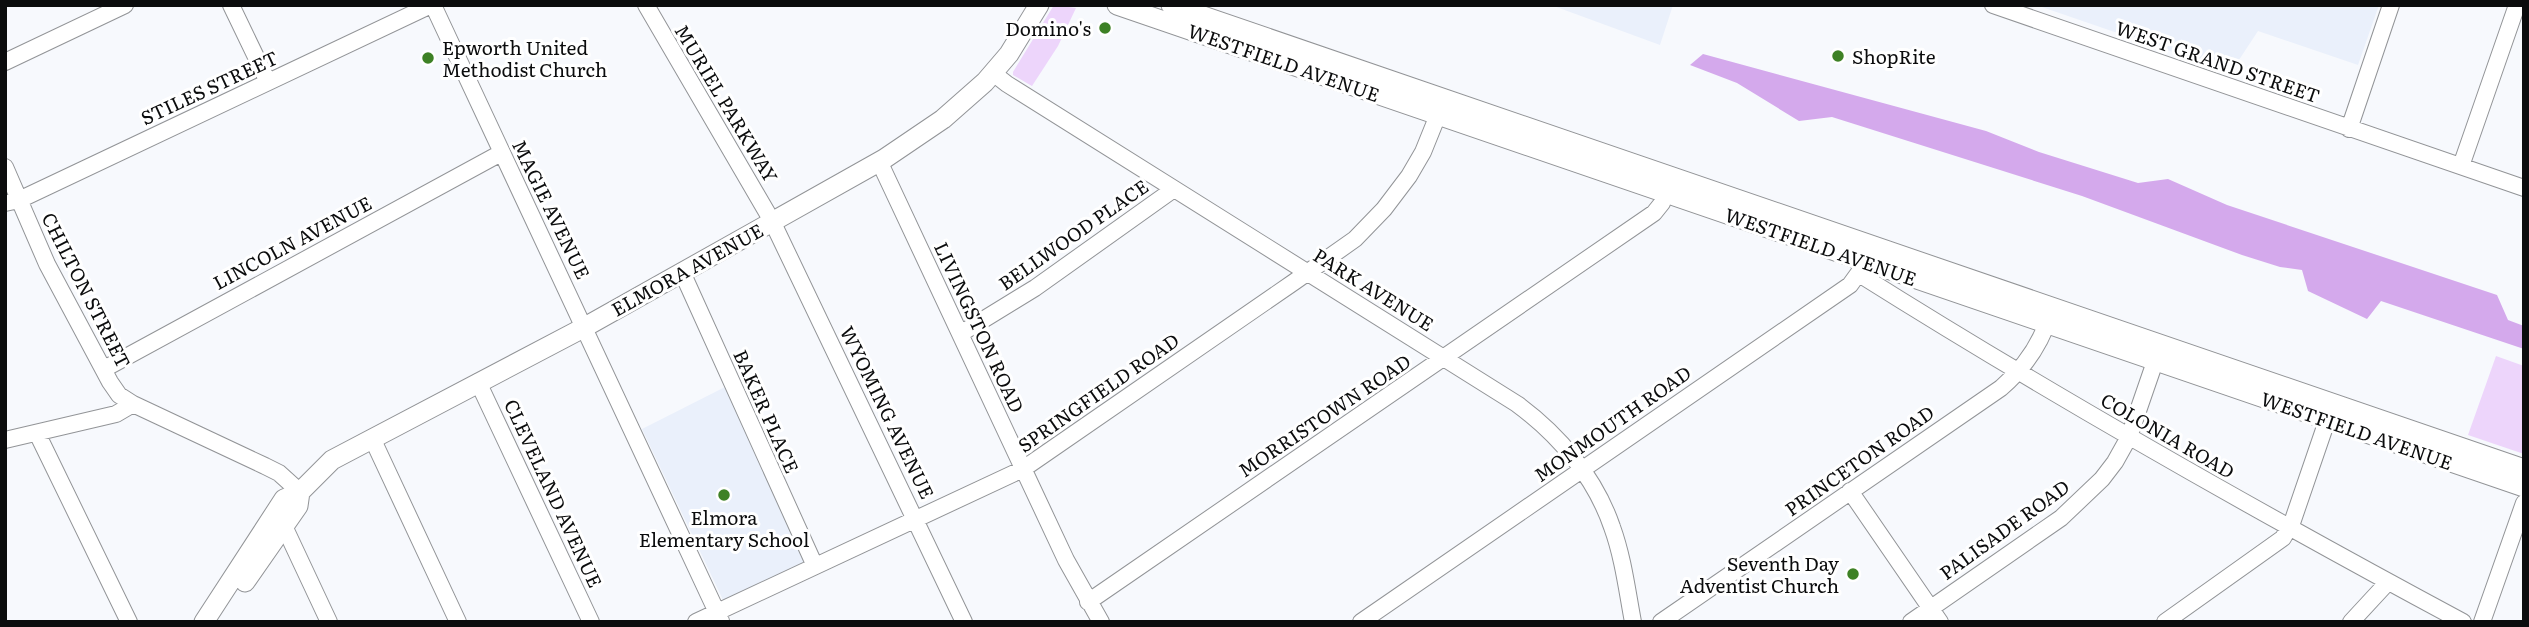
<svg xmlns="http://www.w3.org/2000/svg" width="2529" height="627" viewBox="0 0 2529 627" font-family="Literata,serif">
<style>
.built{fill:#eaf0fb}
.green{fill:#edd5fb}
.forest{fill:#d4a9ec}
.lines{fill:none;stroke-linecap:round;stroke-linejoin:round}
.minor-casing{stroke:#929497;stroke-width:18}
.major-casing{stroke:#929497;stroke-width:21}
.minor{stroke:#fff;stroke-width:16}
.major{stroke:#fff;stroke-width:19}
.poi-dot{fill:#3e8125;stroke:#fff;stroke-width:2.5}
.labels{text-anchor:middle;dominant-baseline:central;stroke-width:6;stroke-linejoin:round;paint-order:stroke}
.poi-label{font-size:19px;fill:#0b0c0d;stroke:#fff;text-anchor:end}
.street-label{font-size:19px;fill:#0b0c0d;stroke:#fff}
</style>
<rect width="100%" height="100%" fill="#f7f9fd"/>
<path class="built" d="M1551,5H1673L1660,45Z
M2036,5H2379L2358,65L2258,31L2231,72Z
M725,387L804,562L724,602L642,429Z"/>
<path class="green" d="M1054,5L1076,8L1058,46L1032,86L1013,75V72Z
M2496,356L2524,366V454L2468,435Z"/>
<path class="forest" d="M1703,54L1986,131L2039,152L2138,183L2168,179L2227,205L2497,295L2508,320L2524,326V349L2381,301L2367,319L2308,291L2302,270L2280,267L2242,255L2082,196L1832,117L1799,121L1737,83L1690,65Z"/>
<g class="lines">
<defs>
<path id="minor" d="M231,5L268,82
M433,5L721,621
M646,5L772,221L964,622
M1993,5L2524,188
M5,62L125,5
M993,73L1007,84L1517,404C1559,435 1595,477 1612,527C1623,557 1627,590 1633,622
M2349,129L2391,5
M879,161L1066,560L1101,622
M2461,166L2517,5
M5,167L47,264L110,382L119,395L133,404L265,466L279,473L300,492
M5,203L19,200L431,5
M682,272L815,566
M1859,274C2056,398 2258,512 2463,622
M960,334L1035,288L1174,189
M104,369L501,153
M478,382L591,622
M37,433L129,622
M372,438L458,622
M5,440L116,414L133,404
M1850,491L1940,622
M284,526L329,622
M1088,602L1654,213L1662,203L1669,182
M696,622L1023,469L1294,282L1355,239L1384,209L1409,176L1423,152L1442,105
M1361,622L1850,285L1863,267
M1661,622L2001,388C2023,369 2041,343 2050,315
M1911,622L2061,518L2102,479L2115,462L2129,437L2159,350
M2165,622L2283,538L2293,520L2331,409
M2351,622L2388,582
M2482,622L2524,503"/>
<path id="major" d="M1117,5L2524,487
M1171,5L2524,469
M245,582L298,506L300,492
M204,622L284,499L300,492L332,460L585,327L884,159L943,119L985,82L1009,54L1039,5"/>
</defs>
<use href="#minor" class="minor-casing"/>
<use href="#major" class="major-casing"/>
<use href="#minor" class="minor"/>
<use href="#major" class="major"/>
</g>
<g class="poi-dot">
<circle cx="1105" cy="28" r="7"/>
<circle cx="1838" cy="56" r="7"/>
<circle cx="428" cy="58" r="7"/>
<circle cx="724" cy="495" r="7"/>
<circle cx="1853" cy="574" r="7"/>
</g>
<g class="labels">
<g class="poi-label">
<text x="1091" y="28">Domino's</text>
<text x="442" y="47" text-anchor="start">Epworth United<tspan x="442" dy="22">Methodist Church</tspan></text>
<text x="1852" y="56" text-anchor="start">ShopRite</text>
<text x="724" y="517" text-anchor="middle">Elmora<tspan x="724" dy="22">Elementary School</tspan></text>
<text x="1839" y="563">Seventh Day<tspan x="1839" dy="22">Adventist Church</tspan></text>
</g>
<g class="street-label">
<text transform="translate(2218 61) rotate(19)">WEST GRAND STREET</text>
<text transform="translate(1284 62) rotate(19)">WESTFIELD AVENUE</text>
<text transform="translate(209 87) rotate(-25)">STILES STREET</text>
<text transform="translate(727 103) rotate(59)">MURIEL PARKWAY</text>
<text transform="translate(552 209) rotate(64)">MAGIE AVENUE</text>
<text transform="translate(1073 234) rotate(-35)">BELLWOOD PLACE</text>
<text transform="translate(292 242) rotate(-28)">LINCOLN AVENUE</text>
<text transform="translate(1821 246) rotate(19)">WESTFIELD AVENUE</text>
<text transform="translate(687 269) rotate(-29)">ELMORA AVENUE</text>
<text transform="translate(1374 289) rotate(32)">PARK AVENUE</text>
<text transform="translate(87 290) rotate(63)">CHILTON STREET</text>
<text transform="translate(980 327) rotate(65)">LIVINGSTON ROAD</text>
<text transform="translate(1098 392) rotate(-35)">SPRINGFIELD ROAD</text>
<text transform="translate(767 411) rotate(66)">BAKER PLACE</text>
<text transform="translate(888 412) rotate(64)">WYOMING AVENUE</text>
<text transform="translate(1324 415) rotate(-34)">MORRISTOWN ROAD</text>
<text transform="translate(1612 423) rotate(-35)">MONMOUTH ROAD</text>
<text transform="translate(2357 430) rotate(19)">WESTFIELD AVENUE</text>
<text transform="translate(2168 435) rotate(30)">COLONIA ROAD</text>
<text transform="translate(1859 460) rotate(-35)">PRINCETON ROAD</text>
<text transform="translate(554 493) rotate(65)">CLEVELAND AVENUE</text>
<text transform="translate(2004 529) rotate(-36)">PALISADE ROAD</text>
</g>
</g>
<rect width="2529" height="627" fill="none" stroke="#0b0c0d" stroke-width="14"/>
</svg>
